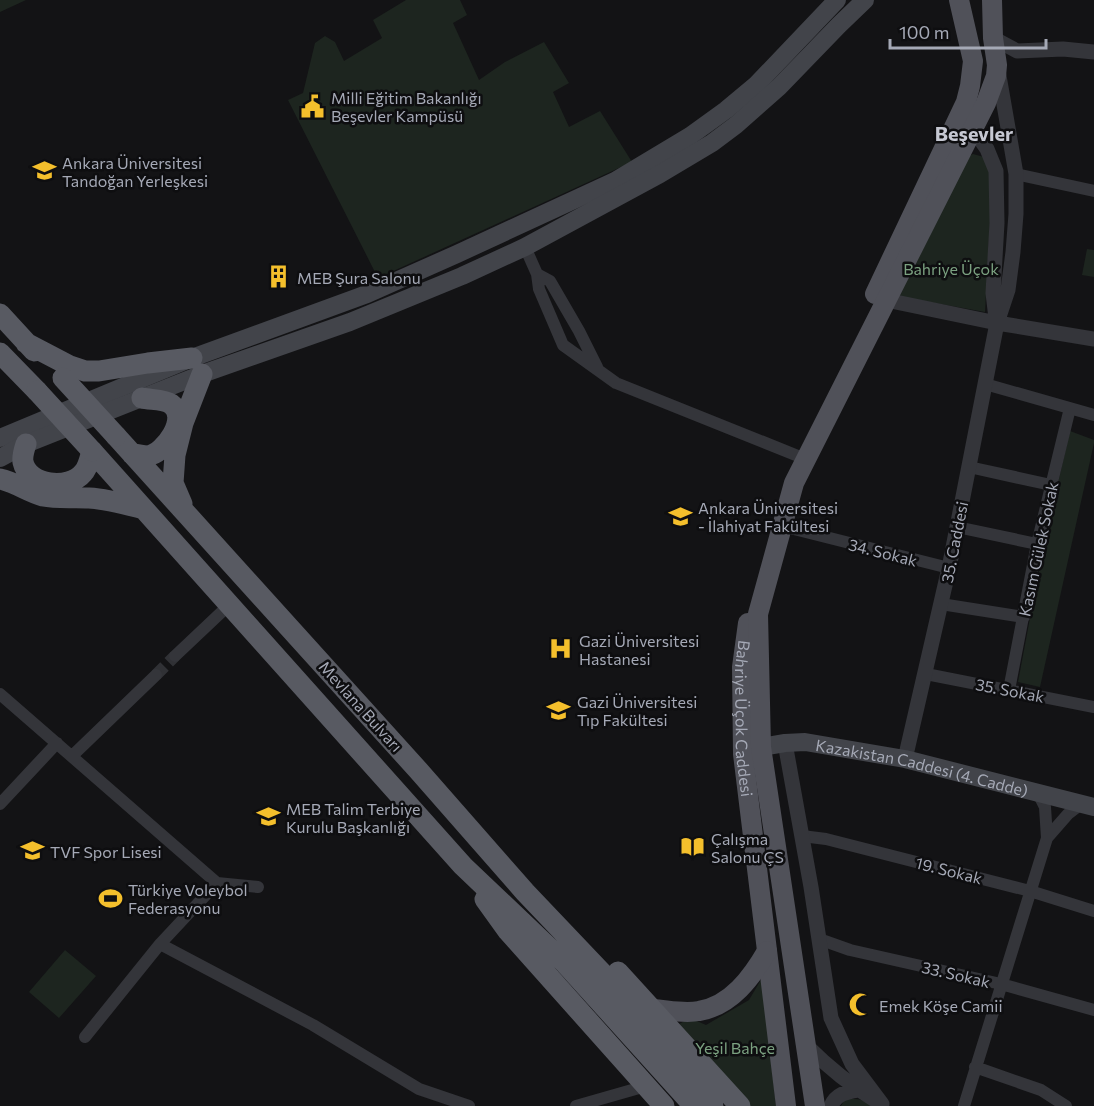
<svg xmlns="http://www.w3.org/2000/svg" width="1094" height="1106" viewBox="0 0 1094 1106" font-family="Commissioner,sans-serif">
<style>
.green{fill:#1d251f}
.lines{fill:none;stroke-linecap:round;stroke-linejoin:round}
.minor-tunnel{stroke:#303135;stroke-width:12;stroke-dasharray:12 6;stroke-linecap:butt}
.minor{stroke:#34353a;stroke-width:12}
.tertiary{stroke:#34353a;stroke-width:15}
.secondary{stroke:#42444a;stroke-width:18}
.primary{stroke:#505159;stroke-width:20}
.trunk{stroke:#585a62;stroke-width:21}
.trunk-bridge{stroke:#585a62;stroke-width:21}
.labels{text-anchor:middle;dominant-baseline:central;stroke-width:5;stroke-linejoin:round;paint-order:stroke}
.poi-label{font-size:16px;fill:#a5a9b6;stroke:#0e0e10;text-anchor:start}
.park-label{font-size:16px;fill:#7ba180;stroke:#0e0e10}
.street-label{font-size:16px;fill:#a5a9b6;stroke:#0e0e10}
.quarter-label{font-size:20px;font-weight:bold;fill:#c6c8d2;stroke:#0e0e10}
</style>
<rect width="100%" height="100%" fill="#131315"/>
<path class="green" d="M0,0H26L0,12Z
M406,0H460L467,15L453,23L479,80L505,62L544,42L569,83L553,92L569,127L600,111L632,162L378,278L288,100L303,93L315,43L325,36L335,42L344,61L382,38L373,20Z
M973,154L984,157L989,165L992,186L985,312L896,296L963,159Z
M1087,249L1094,250V277L1082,275Z
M1070,431L1094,440V443L1040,687L1018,682L1044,544Z
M65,950L96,976L59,1018L29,992Z
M762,978L776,1106H743L672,1028L690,1018L706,1025L749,1000Z
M845,1099C856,1099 867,1099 877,1106H841Z"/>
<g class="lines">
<path class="minor-tunnel" d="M156,675L175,656"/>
<path class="minor" d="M1016,174L1094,191
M525,247L537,274L539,289L563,345L616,383L798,456
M537,274L550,281L579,331L597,367
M985,384L1094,415
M969,467L1051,485
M782,526L949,568
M957,527L1037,544
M941,604L1024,617
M175,656L229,605
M926,674L1094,707
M1009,690L1037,544L1070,408
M0,694L217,883L258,887
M72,756L156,675
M0,804L57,743
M802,836L826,839L1030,891L1094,911
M1047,838L1068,814L1081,804
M819,939L850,950L1001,984L1094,1010
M160,944L313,1025L419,1089L469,1106
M85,1037L160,944L217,883
M975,1067L1041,1090L1066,1106
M576,1106L646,1086
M964,1106L1047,838L1045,807L1038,793"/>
<path class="tertiary" d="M993,38L1017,51L1063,49L1094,52
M973,129L987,149L996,171L997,223L993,293L996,318
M886,300L997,323L1094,339
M785,743L811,887L831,1018L852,1064L882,1104
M905,759L949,568L997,323L1008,290L1013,252L1016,214V174L998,70
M807,1046C828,1067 850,1085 875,1100
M831,1106C836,1094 846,1092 858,1090"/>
<g class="secondary">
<path d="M0,438L192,358L367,294L457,254L615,181L690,136L726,110L756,85L837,0"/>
<path d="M0,458L26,444L202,374L350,322L462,276L525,247L660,174L712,143L736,125L779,87L839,25L865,0"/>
<path id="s1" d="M761,747L785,743L805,742L905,759L1094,807"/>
</g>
<g class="primary">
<path d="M875,294L966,102L970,86L973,61L959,0"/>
<path id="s2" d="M748,623L742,667L743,754L786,1106"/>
<path d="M653,1009C668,1010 684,1014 699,1011C731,1006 752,977 767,951"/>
<path d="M815,1106L761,747L758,614L794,483L986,103L996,76L997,65L993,38L992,0"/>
</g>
<path class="trunk" d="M0,314L34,351
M26,343L70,366L85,371H99L148,363L192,358
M0,353L37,391
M116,436L418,770L525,892L603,974L713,1106
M26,444C24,450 22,456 23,462C28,486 69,490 83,473C88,468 90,458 92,451L463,866L564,962L694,1106
M132,454C137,454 143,456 147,456C165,454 190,417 171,404C164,399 150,400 142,398
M0,479C15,482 28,492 43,496C58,499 74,497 89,498C108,499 125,504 144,509
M182,504L173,483L175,455L183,423L202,374
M485,899L508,931L664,1106
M618,972L740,1106"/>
<path class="trunk-bridge" d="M63,378L116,436
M37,391L92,451"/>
</g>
<defs>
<symbol id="civic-bare" viewBox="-9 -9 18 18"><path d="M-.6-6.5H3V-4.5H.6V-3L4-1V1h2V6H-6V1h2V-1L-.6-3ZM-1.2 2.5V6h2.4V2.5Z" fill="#f4bf2c" stroke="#0e0e10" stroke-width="2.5" paint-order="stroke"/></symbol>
<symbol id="university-bare" viewBox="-9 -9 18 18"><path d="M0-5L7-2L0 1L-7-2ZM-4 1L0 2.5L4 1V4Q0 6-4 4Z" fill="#f4bf2c" stroke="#0e0e10" stroke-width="2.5" paint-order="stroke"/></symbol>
<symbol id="building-bare" viewBox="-9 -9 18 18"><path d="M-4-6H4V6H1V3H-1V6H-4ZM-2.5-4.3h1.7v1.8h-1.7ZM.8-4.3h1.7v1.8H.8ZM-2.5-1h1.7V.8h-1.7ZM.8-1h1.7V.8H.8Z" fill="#f4bf2c" stroke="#0e0e10" stroke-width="2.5" paint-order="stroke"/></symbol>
<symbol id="hospital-bare" viewBox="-9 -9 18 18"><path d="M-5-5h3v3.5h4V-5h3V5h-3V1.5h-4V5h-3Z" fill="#f4bf2c" stroke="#0e0e10" stroke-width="2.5" paint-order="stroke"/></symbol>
<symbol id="school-bare" viewBox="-9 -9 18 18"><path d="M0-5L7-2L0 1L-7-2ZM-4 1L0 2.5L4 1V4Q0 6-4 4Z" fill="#f4bf2c" stroke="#0e0e10" stroke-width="2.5" paint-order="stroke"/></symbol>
<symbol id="library-bare" viewBox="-9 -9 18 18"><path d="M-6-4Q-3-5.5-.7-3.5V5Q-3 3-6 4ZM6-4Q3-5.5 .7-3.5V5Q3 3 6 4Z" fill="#f4bf2c" stroke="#0e0e10" stroke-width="2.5" paint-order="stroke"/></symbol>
<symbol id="stadium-bare" viewBox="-9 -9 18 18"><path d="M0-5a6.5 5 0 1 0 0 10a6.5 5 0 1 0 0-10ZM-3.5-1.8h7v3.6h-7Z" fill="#f4bf2c" stroke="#0e0e10" stroke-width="2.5" paint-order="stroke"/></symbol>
<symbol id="mosque-bare" viewBox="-9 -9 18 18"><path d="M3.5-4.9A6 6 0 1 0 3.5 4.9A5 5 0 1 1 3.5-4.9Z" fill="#f4bf2c" stroke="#0e0e10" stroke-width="2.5" paint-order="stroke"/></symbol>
</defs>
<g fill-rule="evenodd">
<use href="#civic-bare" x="296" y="90" width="33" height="33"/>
<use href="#university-bare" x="28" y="154" width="33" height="33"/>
<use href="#building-bare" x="262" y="260" width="33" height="33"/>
<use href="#university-bare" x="664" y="500" width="33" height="33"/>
<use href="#hospital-bare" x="544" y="632" width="33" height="33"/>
<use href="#university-bare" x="542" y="694" width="33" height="33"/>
<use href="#school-bare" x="252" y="800" width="33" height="33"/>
<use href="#library-bare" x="676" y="830" width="33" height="33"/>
<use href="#school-bare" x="16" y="834" width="33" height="33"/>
<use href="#stadium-bare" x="94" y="882" width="33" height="33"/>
<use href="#mosque-bare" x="844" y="988" width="33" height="33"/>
</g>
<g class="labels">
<g class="poi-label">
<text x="331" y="97">Milli Eğitim Bakanlığı<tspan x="331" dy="18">Beşevler Kampüsü</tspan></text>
<text x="62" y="162">Ankara Üniversitesi<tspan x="62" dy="18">Tandoğan Yerleşkesi</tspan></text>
<text x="297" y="277">MEB Şura Salonu</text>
<text x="698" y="507">Ankara Üniversitesi<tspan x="698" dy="18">- İlahiyat Fakültesi</tspan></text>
<text x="579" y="640">Gazi Üniversitesi<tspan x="579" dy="18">Hastanesi</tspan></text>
<text x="577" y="701">Gazi Üniversitesi<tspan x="577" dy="18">Tıp Fakültesi</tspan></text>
<text x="286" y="808">MEB Talim Terbiye<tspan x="286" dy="18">Kurulu Başkanlığı</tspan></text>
<text x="711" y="838">Çalışma<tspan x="711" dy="18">Salonu ÇS</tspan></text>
<text x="50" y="851">TVF Spor Lisesi</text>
<text x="128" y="889">Türkiye Voleybol<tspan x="128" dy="18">Federasyonu</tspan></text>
<text x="879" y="1005">Emek Köşe Camii</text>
</g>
<g class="park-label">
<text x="951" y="268">Bahriye Üçok</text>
<text x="735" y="1047">Yeşil Bahçe</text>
</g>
<g class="street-label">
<text transform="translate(954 542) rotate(-79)">35. Caddesi</text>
<text transform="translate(1038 549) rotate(-78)">Kasım Gülek Sokak</text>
<text transform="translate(883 552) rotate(14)">34. Sokak</text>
<text transform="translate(1010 690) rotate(11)">35. Sokak</text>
<text transform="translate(361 706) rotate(48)">Mevlana Bulvarı</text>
<text stroke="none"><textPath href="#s2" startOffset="96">Bahriye Üçok Caddesi</textPath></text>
<text stroke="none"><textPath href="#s1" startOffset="164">Kazakistan Caddesi (4. Cadde)</textPath></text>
<text transform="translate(949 870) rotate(14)">19. Sokak</text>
<text transform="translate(956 974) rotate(13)">33. Sokak</text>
</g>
<g class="quarter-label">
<text x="974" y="133">Beşevler</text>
</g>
</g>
<path d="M890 39v9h156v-9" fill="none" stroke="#a5a9b6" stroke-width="3"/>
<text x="899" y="39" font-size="18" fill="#a5a9b6" stroke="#0e0e10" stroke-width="4.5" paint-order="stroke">100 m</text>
</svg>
